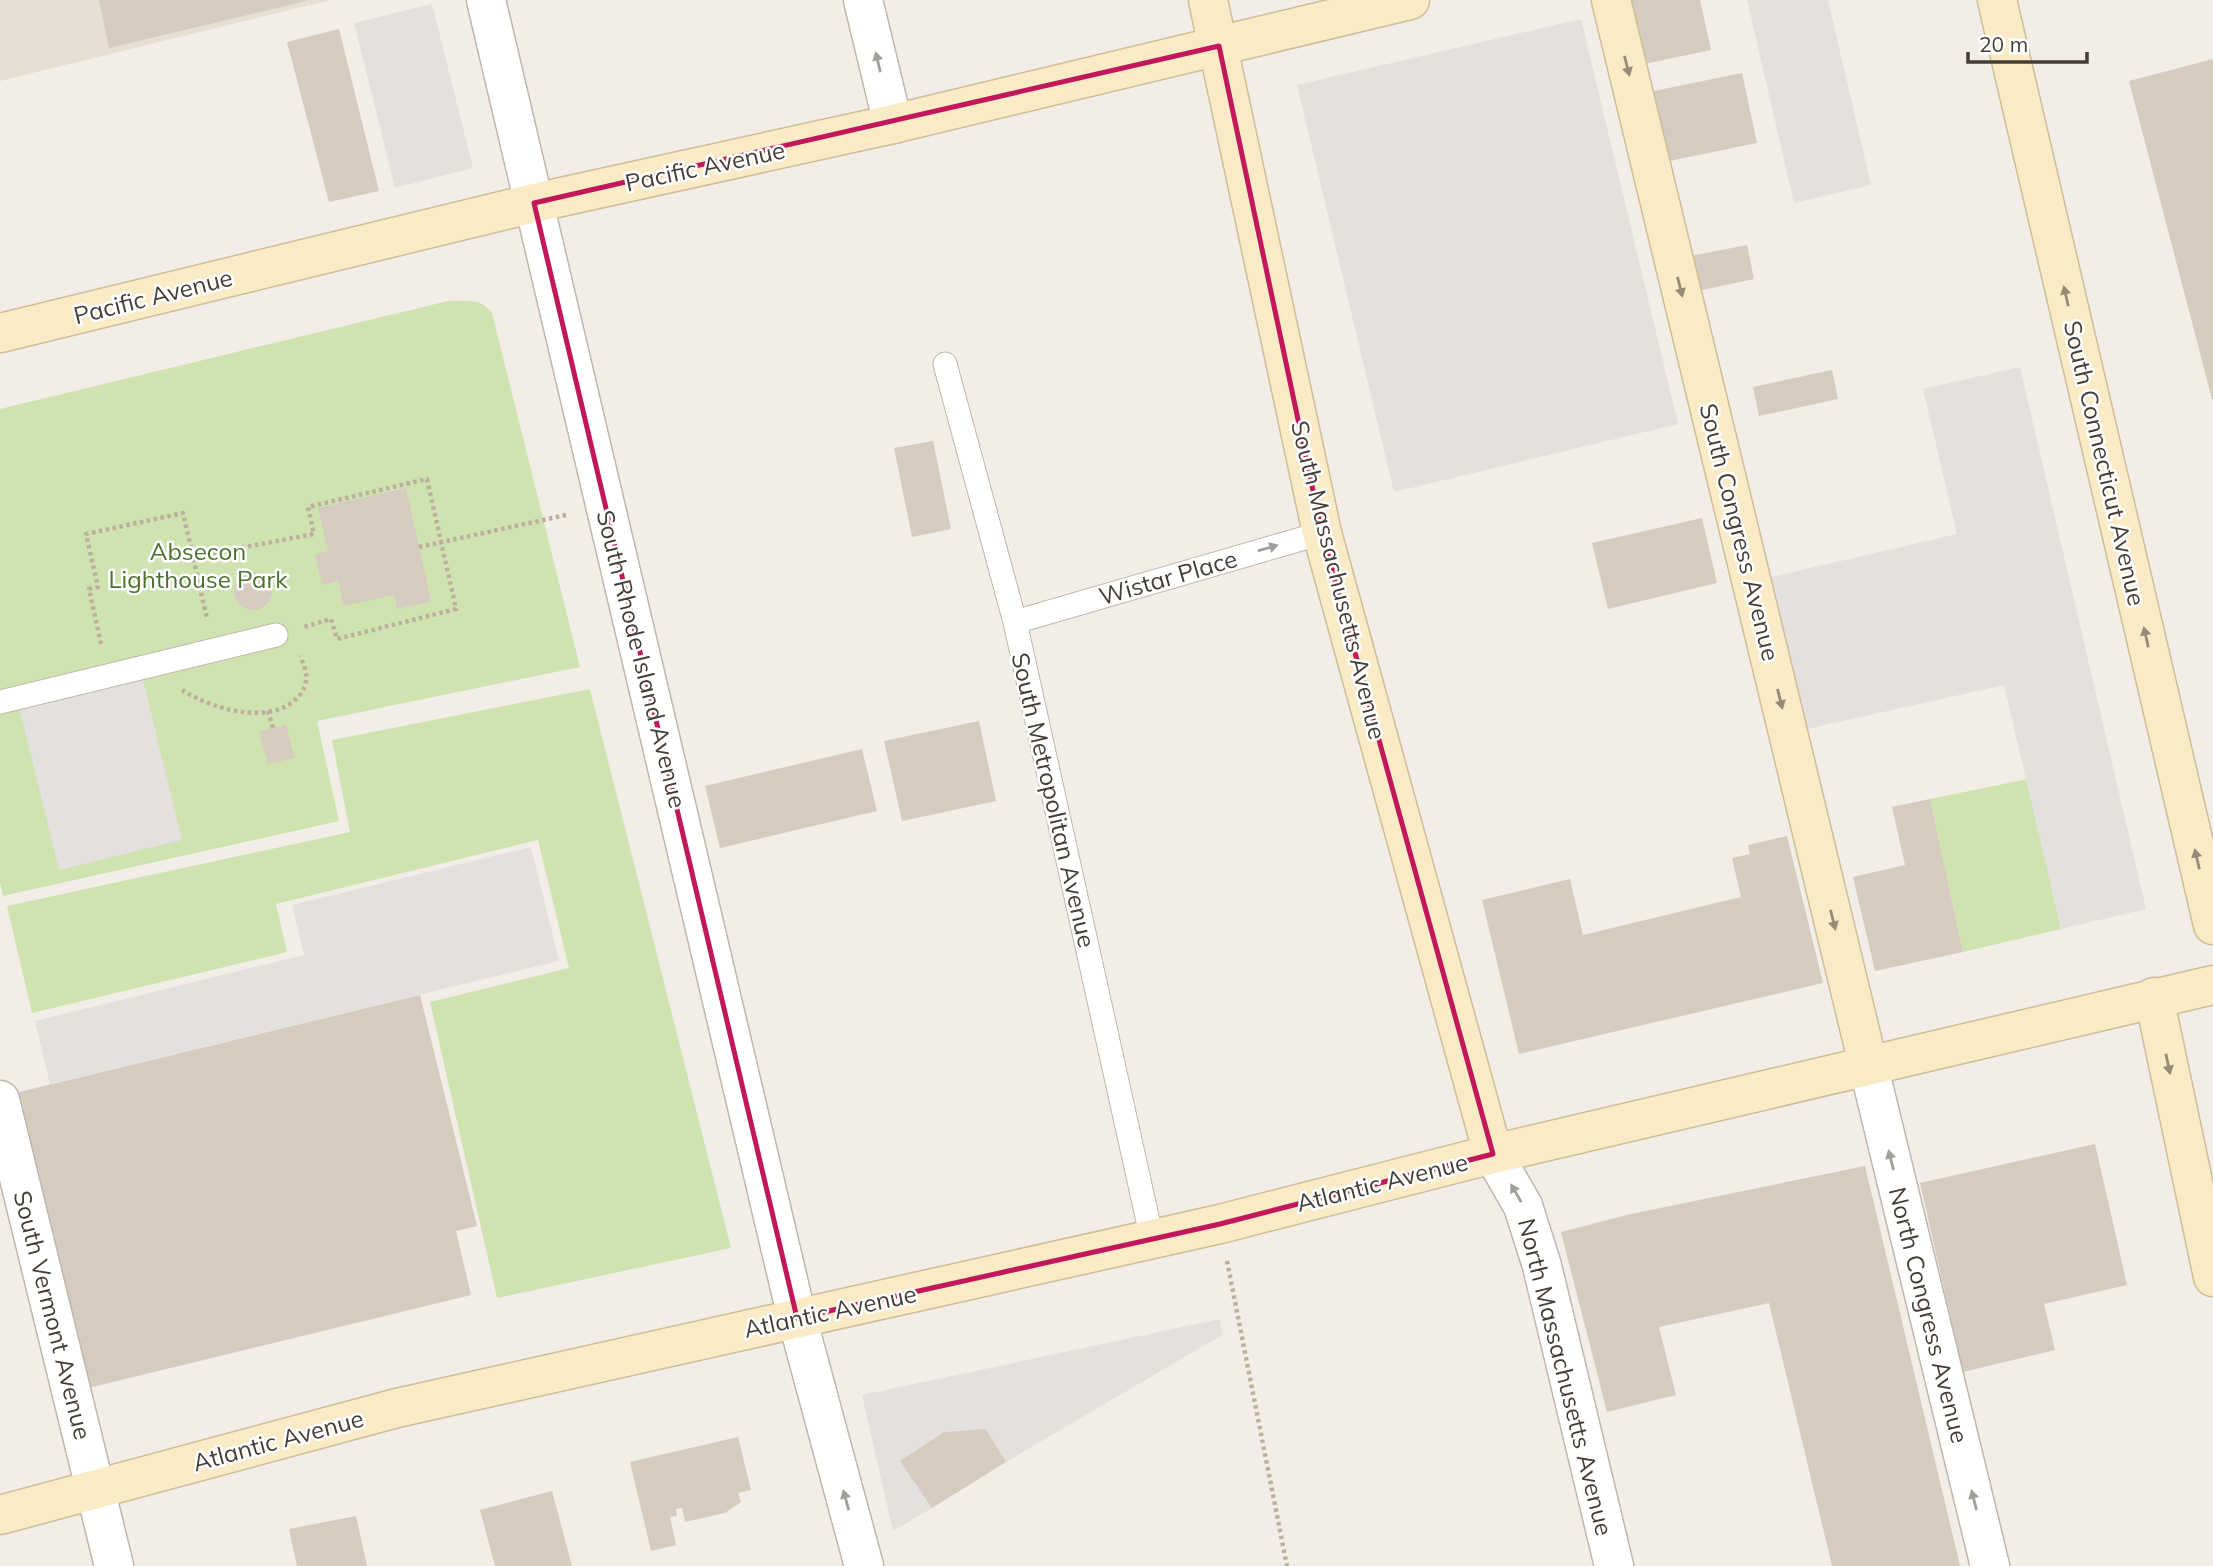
<svg xmlns="http://www.w3.org/2000/svg" width="2213" height="1566" viewBox="0 0 2213 1566" font-family="Mulish,sans-serif">
<style>
.residential{fill:#e5dfd4}
.green{fill:#cfe3b1}
.parking{fill:#e3e0de}
.building{fill:#d5cbbf}
.lines{fill:none;stroke-linecap:round;stroke-linejoin:round}
.lane-casing{stroke:#bfb7ac;stroke-width:25}
.street-casing{stroke:#bfb7ac;stroke-width:41}
.secondary-casing{stroke:#cebd98;stroke-width:41}
.path{stroke:#bdaf9b;stroke-width:4.5;stroke-dasharray:3.5 3.5;stroke-linecap:butt}
.lane{stroke:#fff;stroke-width:23}
.street{stroke:#fff;stroke-width:38}
.secondary{stroke:#faebc7;stroke-width:38}
.oneway{fill:#a29e9a}
.oneway2{fill:#968b77}
.marked{fill:none;stroke:#c2185b;stroke-width:5;stroke-linejoin:round}
.labels{text-anchor:middle;dominant-baseline:central;stroke-width:5;stroke-linejoin:round;paint-order:stroke}
.street-label{font-size:24px;fill:#443d36;stroke:#fff}
.park-label{font-size:24px;fill:#4a712d;stroke:#fff}
</style>
<rect width="100%" height="100%" fill="#f2ede6"/>
<path class="residential" d="M0,0H331L0,81Z"/>
<path class="green" d="M448,301C465,301 482,298 492,313L580,667L317,721L339,821L3,896L0,883V409Z
M590,689L731,1248L497,1298L430,1002L569,968L538,840L276,904L287,952L32,1013L7,906L350,832L332,740Z
M2028,779L2061,929L1963,952L1930,799Z"/>
<path class="parking" d="M1747,0H1828L1871,185L1794,203Z
M432,4L473,168L395,188L354,23Z
M1581,19L1678,424L1394,492L1297,85Z
M2020,367L2146,909L2061,929L2004,685L1807,729L1771,577L1957,534L1923,389Z
M140,668L182,840L59,870L17,698Z
M531,847L559,961L50,1084L35,1021L304,955L292,905Z
M1220,1319L1222,1335L1006,1462L986,1429L944,1432L901,1461L932,1508L893,1531L862,1395Z"/>
<path class="building" d="M99,0H305L306,1L109,48Z
M1621,0H1700L1711,50L1635,66Z
M339,29L379,191L329,202L287,42Z
M2213,59V399H2212L2129,81Z
M1742,73L1757,143L1664,162L1649,92Z
M1747,245L1754,279L1688,293L1681,258Z
M1832,370L1838,399L1759,416L1753,387Z
M933,441L951,529L912,537L894,448Z
M406,488L431,601L397,609L394,595L344,606L338,581L322,585L315,554L328,551L318,508Z
M1702,518L1717,583L1608,609L1592,543Z
M234 591a19 19 0 1 1 38 0a19 19 0 1 1-38 0Z
M979,721L996,801L902,821L884,741Z
M286,725L295,758L268,764L259,731Z
M862,749L877,811L720,848L705,786Z
M1930,799L1963,952L1875,971L1853,877L1905,865L1892,807Z
M1787,836L1823,983L1519,1054L1482,900L1570,879L1583,935L1741,897L1732,858L1750,854L1748,845Z
M420,995L477,1226L456,1231L471,1295L88,1388L15,1093Z
M2095,1144L2127,1285L2044,1304L2055,1350L1963,1372L1920,1183Z
M1865,1166L1960,1566H1832L1769,1303L1659,1327L1676,1395L1607,1412L1561,1232L1631,1214Z
M986,1429L1006,1462L932,1508L900,1461L944,1432Z
M738,1437L751,1490L738,1493L741,1502L725,1513L685,1522L682,1508L676,1509L677,1516L670,1517L676,1545L651,1551L630,1462Z
M552,1491L572,1566H495L480,1510Z
M356,1516L367,1566H297L289,1529Z"/>
<g class="lines">
<defs>
<path id="lane" d="M945,364L1015,622L1152,1239
M1015,622L1322,533
M0,702L276,635"/>
<path id="street" d="M486,0L797,1318L864,1566
M863,0L893,124
M1868,1064L1990,1566
M0,1100L114,1566
M1493,1154L1523,1206L1542,1266L1614,1566"/>
<path id="secondary" d="M1208,0L1322,533L1493,1154
M1611,0L1868,1064
M1997,0L2213,925
M0,333L534,203L893,124L1410,0
M2154,997L2213,1277
M0,1515L397,1408L1220,1224L1493,1154L2213,985"/>
</defs>
<use href="#lane" class="lane-casing"/>
<use href="#street" class="street-casing"/>
<use href="#secondary" class="secondary-casing"/>
<path class="path" d="M419,547L566,515
M193,557L314,534L308,507L427,479L456,609L337,639L331,619L304,627
M101,644L89,589L98,587L86,534L183,513L207,619
M182,690C212,709 271,727 299,696C310,682 307,671 300,656
M268,711L273,728
M1227,1261L1287,1566"/>
<use href="#lane" class="lane"/>
<use href="#street" class="street"/>
<use href="#secondary" class="secondary"/>
</g>
<defs><path id="oneway-solid" d="M-6-.8H1V-3.2L6.5 0L1 3.2V.8H-6Z" transform="scale(1.75)"/></defs>
<g class="oneway">
<use href="#oneway-solid" transform="translate(878 62) rotate(-103)"/>
<use href="#oneway-solid" transform="translate(1268 548) rotate(-16)"/>
<use href="#oneway-solid" transform="translate(1891 1160) rotate(-104)"/>
<use href="#oneway-solid" transform="translate(1516 1193) rotate(-120)"/>
<use href="#oneway-solid" transform="translate(846 1500) rotate(-105)"/>
<use href="#oneway-solid" transform="translate(1974 1500) rotate(-104)"/>
</g>
<g class="oneway2">
<use href="#oneway-solid" transform="translate(1627 66) rotate(76)"/>
<use href="#oneway-solid" transform="translate(1680 287) rotate(76)"/>
<use href="#oneway-solid" transform="translate(2066 296) rotate(-103)"/>
<use href="#oneway-solid" transform="translate(2146 637) rotate(-103)"/>
<use href="#oneway-solid" transform="translate(1780 699) rotate(76)"/>
<use href="#oneway-solid" transform="translate(2197 859) rotate(-103)"/>
<use href="#oneway-solid" transform="translate(1833 920) rotate(76)"/>
<use href="#oneway-solid" transform="translate(2168 1064) rotate(78)"/>
</g>
<path class="marked" d="M1219,46L1322,533L1493,1154L1220,1224L797,1318L534,203Z"/>
<g class="labels">
<g class="street-label">
<text transform="translate(705 166) rotate(-12)">Pacific Avenue</text>
<text transform="translate(153 296) rotate(-14)">Pacific Avenue</text>
<text transform="translate(2105 463) rotate(77)">South Connecticut Avenue</text>
<text transform="translate(1740 532) rotate(76)">South Congress Avenue</text>
<text transform="translate(1168 577) rotate(-16)">Wistar Place</text>
<text transform="translate(1339 580) rotate(76)">South Massachusetts Avenue</text>
<text transform="translate(642 659) rotate(76)">South Rhode Island Avenue</text>
<text transform="translate(1054 800) rotate(77)">South Metropolitan Avenue</text>
<text transform="translate(1382 1182) rotate(-14)">Atlantic Avenue</text>
<text transform="translate(830 1311) rotate(-12)">Atlantic Avenue</text>
<text transform="translate(53 1315) rotate(76)">South Vermont Avenue</text>
<text transform="translate(1929 1315) rotate(76)">North Congress Avenue</text>
<text transform="translate(1566 1377) rotate(76)">North Massachusetts Avenue</text>
<text transform="translate(278 1440) rotate(-15)">Atlantic Avenue</text>
</g>
<g class="park-label">
<text x="198" y="551">Absecon<tspan x="198" dy="28">Lighthouse Park</tspan></text>
</g>
</g>
<path d="M1968 52v10h119v-10" fill="none" stroke="#443d36" stroke-width="3.5"/>
<text x="1979" y="52" font-size="21" fill="#443d36" stroke="#ffffff" stroke-width="5" paint-order="stroke">20 m</text>
</svg>
